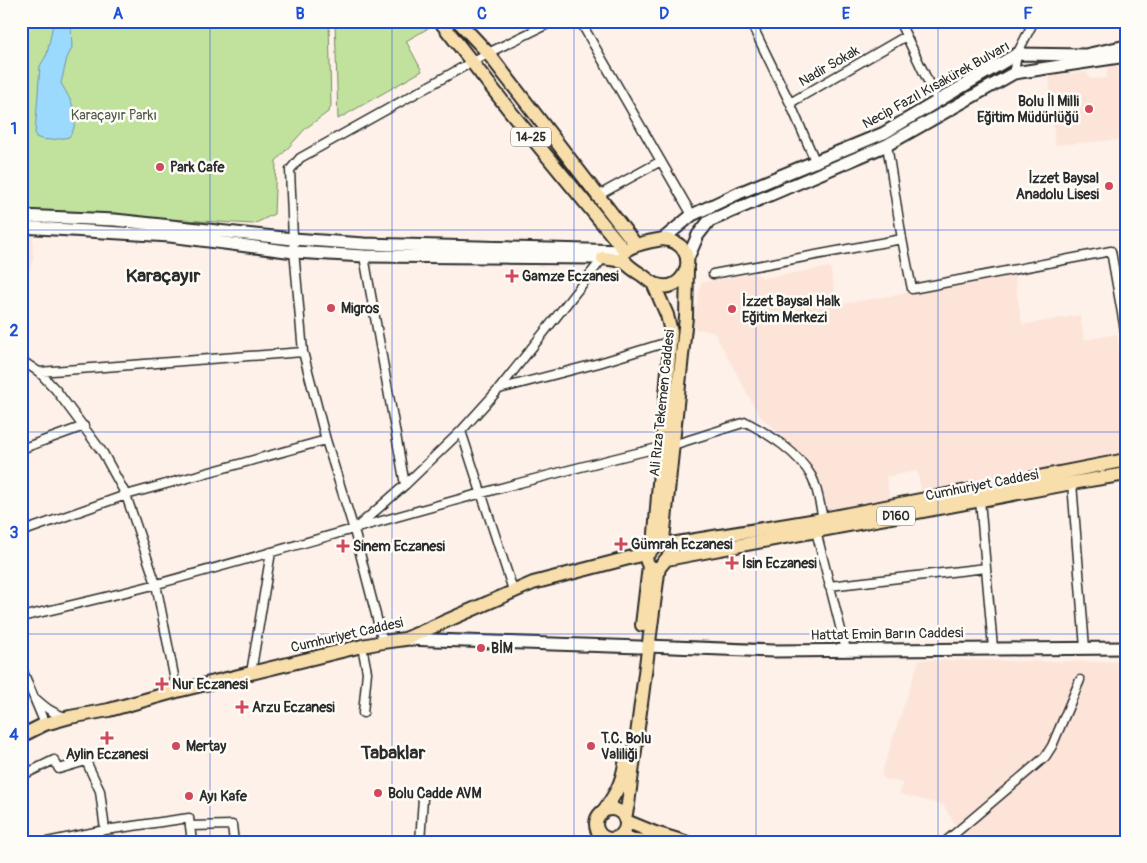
<svg xmlns="http://www.w3.org/2000/svg" width="1147" height="863" viewBox="0 0 1147 863" font-family="Pangolin,sans-serif">
<style>
.built{fill:#fde4d8}
.green{fill:#c1e29c;stroke:#768664}
.water{fill:#9bdafd;stroke:#6e94a9}
.lines{fill:none;stroke-linecap:round;stroke-linejoin:round}
.minor-casing{stroke:#2b2b2b;stroke-width:11}
.secondary-casing{stroke:#2b2b2b;stroke-width:15}
.primary-casing{stroke:#2b2b2b;stroke-width:16}
.minor{stroke:#fdfcf7;stroke-width:8}
.secondary{stroke:#fdfcf7;stroke-width:11}
.primary{stroke:#f8deab;stroke-width:12}
.grid{fill:none;stroke:#1d4ed8;stroke-width:1;stroke-opacity:0.55}
.poi-dot{fill:#d1495b;stroke:#fdfcf7;stroke-width:2}
.labels{text-anchor:middle;dominant-baseline:central;stroke-width:5;stroke-linejoin:round;paint-order:stroke}
.shield{fill:#fdfcf7;stroke:#6a6a68;stroke-width:1}
.shield-label{font-size:12px;font-weight:bold;fill:#2b2b2b}
.street-label{font-size:14px;fill:#2b2b2b;stroke:#fdfcf7}
.poi-label{font-size:14px;font-weight:bold;fill:#2b2b2b;stroke:#fdfcf7;text-anchor:start}
.park-label{font-size:14px;fill:#505947;stroke:#fdfcf7}
.district-label{font-size:19px;font-weight:bold;fill:#2b2b2b;stroke:#fdfcf7}
.neatline{fill:none;stroke:#1d4ed8;stroke-width:2}
.grid-label{font-size:16px;text-anchor:middle;font-weight:bold;fill:#1d4ed8}
</style>
<rect width="100%" height="100%" fill="#fdf1e9"/>
<filter id="ink" filterUnits="userSpaceOnUse"><feTurbulence type="fractalNoise" baseFrequency=".02" numOctaves="2"/><feDisplacementMap in="SourceGraphic" scale="10" xChannelSelector="R" yChannelSelector="G"/><feConvolveMatrix kernelMatrix="1 2 1 2 8 2 1 2 1" color-interpolation-filters="sRGB"/></filter>
<g filter="url(#ink)">
<path class="built" d="M1126,65V139L1055,145L1049,76L1086,72L1090,79L1106,78L1108,67Z
M21,234H33V259L21,295Z
M830,267L837,305L1014,274L1022,325L1080,315L1084,340L1117,334L1126,399V454L922,492L917,471L886,477L890,498L826,510L823,490L813,468L791,444L759,415L714,332L696,329L693,325L701,283L754,273L763,278Z
M919,660L1126,662V842H984L969,838L955,824L943,805L900,794L902,783L885,779L881,775Z"/>
<path class="green" d="M21,21H329L331,107L328,112L306,128L276,161L274,214L254,224L21,211Z
M335,21H426L432,26L406,41L422,71L338,119Z"/>
<path class="water" d="M55,21H69L71,24L72,48L67,58L61,83C71,101 83,118 69,137C58,139 46,142 36,137L35,134L40,66L47,54L53,24Z"/>
<g class="lines">
<defs>
<path id="minor" d="M580,21L692,215
M750,21L790,103L816,163
M899,21L938,102
M753,28L767,21
M1014,73L1017,54L1034,21
M790,103L906,36
M597,196L661,161
M902,239L912,289L1111,251L1126,336
M364,256L405,485
M713,274L902,239L887,145
M21,360L39,372L56,390L103,453L126,495L156,584L177,691
M39,372L303,352
M499,389L599,363L671,341
M461,431L513,590
M673,445L746,422C770,435 798,452 812,477C818,489 820,506 823,519
M21,449L84,426
M1072,483L1085,648
M980,500L993,648
M357,527L405,485L461,431L499,389L603,258
M816,531L846,650
M21,532L126,495L326,440
M829,586L986,568
M21,617C67,606 112,596 157,584C326,538 492,487 662,447
M383,642L354,530L326,440L303,352L293,239L290,170L300,158L488,53L554,21
M362,646L367,672L363,713
M21,667L45,724
M251,673L271,552
M36,699C45,707 53,714 66,717
M21,776L54,760L59,769L86,761L100,791L105,830
M190,826L232,825L234,842
M47,842L105,830L189,818L192,842
M420,842L423,798
M945,842L1045,757L1052,746L1080,680"/>
<path id="secondary" d="M21,216L115,220L293,239L364,244L625,251
M21,227L170,236L294,252L364,256L593,258
M663,239L692,215L739,193L884,133L1017,54L1085,55L1126,46
M687,260L698,235L709,221L887,145L1014,73L1126,56
M405,639L640,647
M648,646L773,651L1126,648"/>
<path id="primary" d="M440,21L510,111L625,251
M458,21L488,53L636,245
M663,239C705,244 686,298 655,284C650,282 646,278 642,275C637,272 631,268 627,264C610,246 654,241 663,239Z
M603,258L625,261
M653,283L667,315L671,332L654,546
M663,540L686,317L687,269
M671,544L823,519L1126,460
M667,559L1072,483L1126,474
M642,625L649,566
M21,736L45,724L70,717L109,710L177,691L362,646L383,642L405,639L533,583L648,553
M596 824a15 15 0 1 1 30 0a15 15 0 1 1-30 0Z
M602,813C614,797 622,784 625,764
M625,818L628,804L658,573L659,568L672,552L671,544L666,541H659L646,556C646,565 651,569 659,568
M626,821L655,833L685,842
M617,838L654,842"/>
</defs>
<use href="#minor" class="minor-casing"/>
<use href="#secondary" class="secondary-casing"/>
<use href="#primary" class="primary-casing"/>
<use href="#minor" class="minor"/>
<use href="#secondary" class="secondary"/>
<use href="#primary" class="primary"/>
</g>
</g>
<path class="grid" d="M210,21V842M392,21V842M574,21V842M756,21V842M938,21V842M21,230H1126M21,432H1126M21,634H1126"/>
<g class="poi-dot">
<circle cx="1089" cy="109" r="5"/>
<circle cx="160" cy="167" r="5"/>
<circle cx="1109" cy="186" r="5"/>
<path d="M509.5 268.5h5v5h5v5h-5v5h-5v-5h-5v-5h5z"/>
<circle cx="331" cy="308" r="5"/>
<circle cx="732" cy="309" r="5"/>
<path d="M618.5 536.5h5v5h5v5h-5v5h-5v-5h-5v-5h5z"/>
<path d="M340.5 538.5h5v5h5v5h-5v5h-5v-5h-5v-5h5z"/>
<path d="M729.5 555.5h5v5h5v5h-5v5h-5v-5h-5v-5h5z"/>
<circle cx="481" cy="648" r="5"/>
<path d="M159.5 676.5h5v5h5v5h-5v5h-5v-5h-5v-5h5z"/>
<path d="M239.5 699.5h5v5h5v5h-5v5h-5v-5h-5v-5h5z"/>
<path d="M104.5 730.5h5v5h5v5h-5v5h-5v-5h-5v-5h5z"/>
<circle cx="176" cy="746" r="5"/>
<circle cx="591" cy="746" r="5"/>
<circle cx="378" cy="793" r="5"/>
<circle cx="189" cy="796" r="5"/>
</g>
<g class="labels">
<g class="shield">
<rect x="511" y="127.5" width="40" height="19" rx="4"/>
<rect x="877" y="506.5" width="38" height="19" rx="4"/>
</g>
<g class="shield-label">
<text x="531" y="137">14-25</text>
<text x="896" y="516">D160</text>
</g>
<g class="street-label">
<text transform="translate(829 66) rotate(-30)">Nadir Sokak</text>
<text transform="translate(936 85) rotate(-29)">Necip Fazıl Kısakürek Bulvarı</text>
<text transform="translate(662 403) rotate(-84)">Ali Rıza Tekemen Caddesi</text>
<text transform="translate(982 485) rotate(-11)">Cumhuriyet Caddesi</text>
<text transform="translate(887 634) rotate(-1)">Hattat Emin Barın Caddesi</text>
<text transform="translate(347 635) rotate(-13)">Cumhuriyet Caddesi</text>
</g>
<g class="poi-label">
<text x="1079" y="101" text-anchor="end">Bolu İl Milli<tspan x="1079" dy="16">Eğitim Müdürlüğü</tspan></text>
<text x="170" y="167">Park Cafe</text>
<text x="1099" y="178" text-anchor="end">İzzet Baysal<tspan x="1099" dy="16">Anadolu Lisesi</tspan></text>
<text x="522" y="276">Gamze Eczanesi</text>
<text x="742" y="301">İzzet Baysal Halk<tspan x="742" dy="16">Eğitim Merkezi</tspan></text>
<text x="341" y="308">Migros</text>
<text x="631" y="544">Gümrah Eczanesi</text>
<text x="353" y="546">Sinem Eczanesi</text>
<text x="742" y="563">İsin Eczanesi</text>
<text x="491" y="648">BİM</text>
<text x="172" y="684">Nur Eczanesi</text>
<text x="252" y="707">Arzu Eczanesi</text>
<text x="601" y="738">T.C. Bolu<tspan x="601" dy="16">Valiliği</tspan></text>
<text x="186" y="746">Mertay</text>
<text x="107" y="754" text-anchor="middle">Aylin Eczanesi</text>
<text x="388" y="793">Bolu Cadde AVM</text>
<text x="199" y="796">Ayı Kafe</text>
</g>
<g class="park-label">
<text x="114" y="115">Karaçayır Parkı</text>
</g>
<g class="district-label">
<text x="163" y="276">Karaçayır</text>
<text x="393" y="753">Tabaklar</text>
</g>
</g>
<rect width="1147" height="863" fill="none" stroke="#fdfcf7" stroke-width="55"/>
<rect x="28" y="28" width="1092" height="808" class="neatline"/>
<g class="grid-label">
<text x="118" y="19">A</text>
<text x="300" y="19">B</text>
<text x="482" y="19">C</text>
<text x="664" y="19">D</text>
<text x="846" y="19">E</text>
<text x="1028" y="19">F</text>
<text x="14" y="134">1</text>
<text x="14" y="336">2</text>
<text x="14" y="538">3</text>
<text x="14" y="740">4</text>
</g>
</svg>
